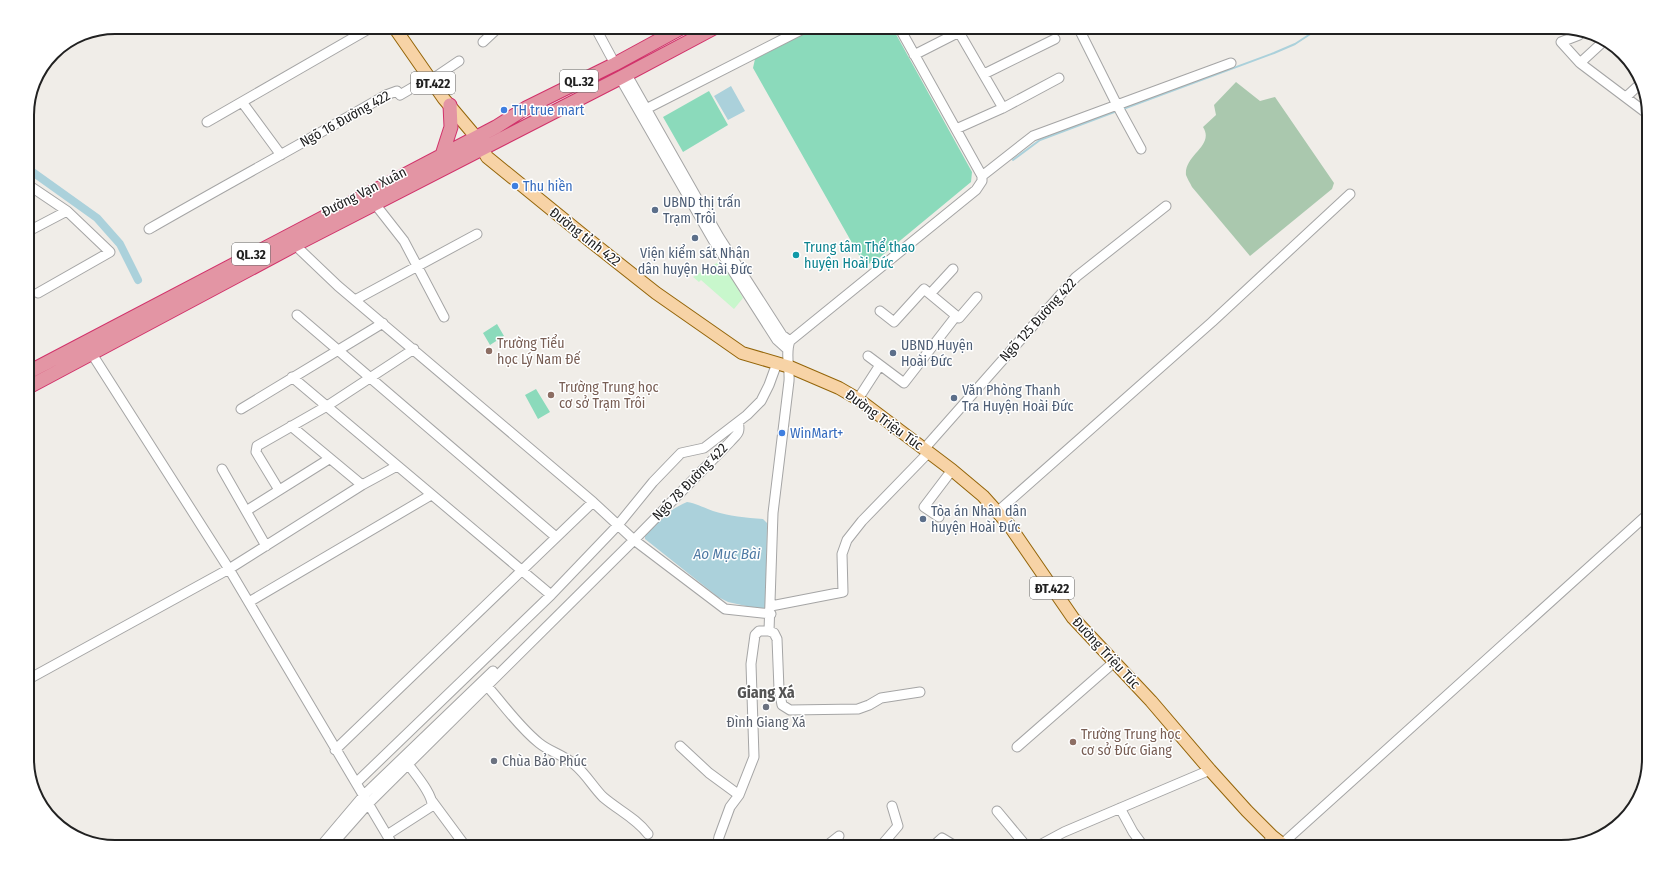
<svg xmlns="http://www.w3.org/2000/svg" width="1676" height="874" viewBox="0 0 1676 874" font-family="'Fira Sans Condensed',sans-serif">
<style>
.cemetery{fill:#aac8ae}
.park{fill:#c8f7cc}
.pitch{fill:#8bdabb}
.water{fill:#abd1db}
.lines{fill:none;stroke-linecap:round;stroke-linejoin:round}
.stream{stroke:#abd1db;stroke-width:2}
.canal{stroke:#abd1db;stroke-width:8}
.minor-casing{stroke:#a5a5a5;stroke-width:11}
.major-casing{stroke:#946509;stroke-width:14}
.highway-casing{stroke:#d1326a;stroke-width:15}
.minor{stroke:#fff;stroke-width:9}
.major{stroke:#f7d3a6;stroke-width:12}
.highway{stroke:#e395a4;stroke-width:13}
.shop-dot{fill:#3f7fe0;stroke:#fff;stroke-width:1.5}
.service-dot{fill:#5c6f8a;stroke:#fff;stroke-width:1.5}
.culture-dot{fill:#0f9aa8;stroke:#fff;stroke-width:1.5}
.education-dot{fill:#8d6e63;stroke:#fff;stroke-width:1.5}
.worship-dot{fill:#6b7280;stroke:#fff;stroke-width:1.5}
.labels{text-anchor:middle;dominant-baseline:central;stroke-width:3;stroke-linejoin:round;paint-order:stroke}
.shield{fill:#fff;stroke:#646464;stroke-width:1}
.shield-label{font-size:13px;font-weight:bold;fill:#212121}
.shop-label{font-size:14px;fill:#366cbe;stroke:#fff;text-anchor:start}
.street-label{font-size:14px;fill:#212121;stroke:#fff}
.service-label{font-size:14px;fill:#4e5e75;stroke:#fff;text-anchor:start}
.culture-label{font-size:14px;fill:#0d838f;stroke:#fff;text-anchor:start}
.education-label{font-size:14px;fill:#785e54;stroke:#fff;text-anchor:start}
.worship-label{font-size:14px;fill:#5b616d;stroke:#fff}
.water-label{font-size:15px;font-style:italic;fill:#4f7aa4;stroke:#fff}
.quarter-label{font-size:16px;font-weight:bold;fill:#545454;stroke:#fff}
.rim{fill:none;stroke:#212121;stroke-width:2}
</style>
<rect width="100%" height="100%" fill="#f0ede8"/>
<path class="cemetery" d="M1236,82L1260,101L1275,97L1334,183L1332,189L1250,256L1192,187C1190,183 1187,178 1186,175C1184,155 1215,146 1203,127L1216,115L1214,105Z"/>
<path class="park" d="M722,260L743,298L734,309L701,280L699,282L693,277Z"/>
<path class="pitch" d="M817,27H892L972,172L971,182L873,263L864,264L753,68L755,59Z
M709,91L728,125L683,152L663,117Z
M497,324L504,336L490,345L483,333Z
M536,389L550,412L538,419L525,395Z"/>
<path class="water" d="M731,86L745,111L728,120L714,96Z
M687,502C696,503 704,508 713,511C729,516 746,518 763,519L767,523L766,607L764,610L728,602L718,597L645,539V536C657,521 670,509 687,502Z"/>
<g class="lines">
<path class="stream" d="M1123,109L1274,53L1295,44L1321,27
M1013,160L1040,140L1117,111"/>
<path class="canal" d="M27,168L97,218L120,244L138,280"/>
<defs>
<path id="minor" d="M595,27L615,64
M956,27L1003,108
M1605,40L1580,63L1649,115
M483,42L499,27
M914,55L969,27
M1580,63L1561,42L1579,35L1581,32
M984,74L1055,39
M627,75L719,237L782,335L790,341
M620,78L713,240L777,340L787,349
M431,80L459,61
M1626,97L1640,84
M242,102L281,155
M646,109L807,27
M207,122L372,27
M956,129L1003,108L1059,78
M1141,149L1117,105L1231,63
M982,176L1033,136L1117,105L1078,27
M27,184L67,211L110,252L38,293
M375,204L404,241L444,317
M149,229C227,184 307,141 386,95L397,91L400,95L429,78
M27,232L67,211
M295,245L338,286L593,502L634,540L725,609L771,614
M27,290L28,289
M930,294L953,269
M355,300L477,234
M880,311L894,322L924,289L959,318L977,297
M297,315L556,537
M92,354L229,569L394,847
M868,356L880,365
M292,377L551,595
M858,399L880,365L904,383L956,316
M241,409L383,323
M291,426L362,485
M924,449L1076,277L1166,206
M222,469L246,511
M279,490L256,452L257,446L327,406L414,349
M997,512L1212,322L1350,194
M939,517L924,507L952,470
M266,546L246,511L329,459
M249,602L431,495
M771,606L843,592L842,554L847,540L862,521L929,452
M769,631L773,513L789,381C790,368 785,353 790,341L976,190L982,181V176L899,27
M27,680L229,569L362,485L397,466
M487,686C504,705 519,727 539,743C550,752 564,755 575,765C586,774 593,787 603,797C618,810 636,818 648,834
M680,746L709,773L739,795
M1017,747L1113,663
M335,750L593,502
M357,782L551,595L618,525L653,482L681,453L704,448L747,415L761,401L769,385L777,363
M432,801L466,847
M1120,808L1133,832L1144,847
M997,811L1027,847
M387,835L432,806C433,794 415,774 408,764
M1282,844L1649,513
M320,847L364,795L493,671
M330,847L368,804L634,540L730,442C737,434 741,433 738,422
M717,847L719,837L730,807L739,795L754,757L751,664L755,635L759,631H769L774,633L777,639L779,689L782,705L790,710L858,709L869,705L881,698L920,692
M825,847L839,836
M880,847L898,826L892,806
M932,847L942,838L957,847
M1036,847L1064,832L1210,770
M1266,847L1272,836"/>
<path id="major" d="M394,27L444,99L476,137L487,157L589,240L656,293L742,353L790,367L839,388L858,399L952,470L983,496L1009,525L1073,618L1151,701L1210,770L1247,811L1272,836L1286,847"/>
<path id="highway" d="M442,155L451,127L450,105
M27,373L496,127L526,108L615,64L683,27
M27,388L295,245L620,78L716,27"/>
</defs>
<use href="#minor" class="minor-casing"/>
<use href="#major" class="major-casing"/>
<use href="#highway" class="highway-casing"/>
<use href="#minor" class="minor"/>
<use href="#major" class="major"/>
<use href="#highway" class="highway"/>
</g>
<g class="shop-dot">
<circle cx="504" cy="110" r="4"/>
<circle cx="515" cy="186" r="4"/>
<circle cx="782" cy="433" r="4"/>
</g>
<g class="service-dot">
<circle cx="655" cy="210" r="4"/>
<circle cx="695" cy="238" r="4"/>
<circle cx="893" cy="353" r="4"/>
<circle cx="954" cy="398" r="4"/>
<circle cx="923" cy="519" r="4"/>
</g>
<circle class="culture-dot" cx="796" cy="255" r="4"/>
<g class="education-dot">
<circle cx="489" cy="351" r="4"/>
<circle cx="551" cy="395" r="4"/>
<circle cx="1073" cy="742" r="4"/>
</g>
<g class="worship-dot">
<circle cx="766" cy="707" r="4"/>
<circle cx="494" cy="761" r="4"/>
</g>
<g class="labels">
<g class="shield">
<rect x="560" y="70" width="38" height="22" rx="3"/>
<rect x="411" y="72" width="44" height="22" rx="3"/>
<rect x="232" y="243" width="38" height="22" rx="3"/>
<rect x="1030" y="577" width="44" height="22" rx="3"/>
</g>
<g class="shield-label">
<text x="579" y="81">QL.32</text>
<text x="433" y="83">ĐT.422</text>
<text x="251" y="254">QL.32</text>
<text x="1052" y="588">ĐT.422</text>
</g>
<g class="shop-label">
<text x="512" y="110">TH true mart</text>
<text x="523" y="186">Thu hiền</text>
<text x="790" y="433">WinMart+</text>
</g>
<g class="street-label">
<text transform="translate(345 119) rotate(-29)">Ngõ 16 Đường 422</text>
<text transform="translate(364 192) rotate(-27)">Đường Vạn Xuân</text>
<text transform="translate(585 237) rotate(38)">Đường tỉnh 422</text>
<text transform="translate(1038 320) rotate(-48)">Ngõ 125 Đường 422</text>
<text transform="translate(884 420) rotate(36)">Đường Triệu Túc</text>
<text transform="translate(690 482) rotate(-46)">Ngõ 78 Đường 422</text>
<text transform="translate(1106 653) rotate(47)">Đường Triệu Túc</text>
</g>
<g class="service-label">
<text x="663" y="202">UBND thị trấn<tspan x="663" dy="16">Trạm Trôi</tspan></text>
<text x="695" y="253" text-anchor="middle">Viện kiểm sát Nhân<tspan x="695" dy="16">dân huyện Hoài Đức</tspan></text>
<text x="901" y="345">UBND Huyện<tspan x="901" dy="16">Hoài Đức</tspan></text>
<text x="962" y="390">Văn Phòng Thanh<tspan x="962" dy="16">Tra Huyện Hoài Đức</tspan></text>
<text x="931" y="511">Tòa án Nhân dân<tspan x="931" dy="16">huyện Hoài Đức</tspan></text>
</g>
<g class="culture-label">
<text x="804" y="247">Trung tâm Thể thao<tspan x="804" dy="16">huyện Hoài Đức</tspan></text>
</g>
<g class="education-label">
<text x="497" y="343">Trường Tiểu<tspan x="497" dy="16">học Lý Nam Đế</tspan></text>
<text x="559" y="387">Trường Trung học<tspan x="559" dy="16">cơ sở Trạm Trôi</tspan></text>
<text x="1081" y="734">Trường Trung học<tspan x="1081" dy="16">cơ sở Đức Giang</tspan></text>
</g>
<g class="worship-label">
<text x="766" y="722">Đình Giang Xá</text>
<text x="502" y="761" text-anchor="start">Chùa Bảo Phúc</text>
</g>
<g class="water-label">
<text x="727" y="554">Ao Mục Bài</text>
</g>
<g class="quarter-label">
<text x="766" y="692">Giang Xá</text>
</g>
</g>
<path d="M0 0H1676V874H0ZM115 34H1561A81 81 0 0 1 1642 115V759A81 81 0 0 1 1561 840H115A81 81 0 0 1 34 759V115A81 81 0 0 1 115 34Z" fill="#fff" fill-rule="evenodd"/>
<path class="rim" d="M115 34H1561A81 81 0 0 1 1642 115V759A81 81 0 0 1 1561 840H115A81 81 0 0 1 34 759V115A81 81 0 0 1 115 34Z"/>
</svg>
